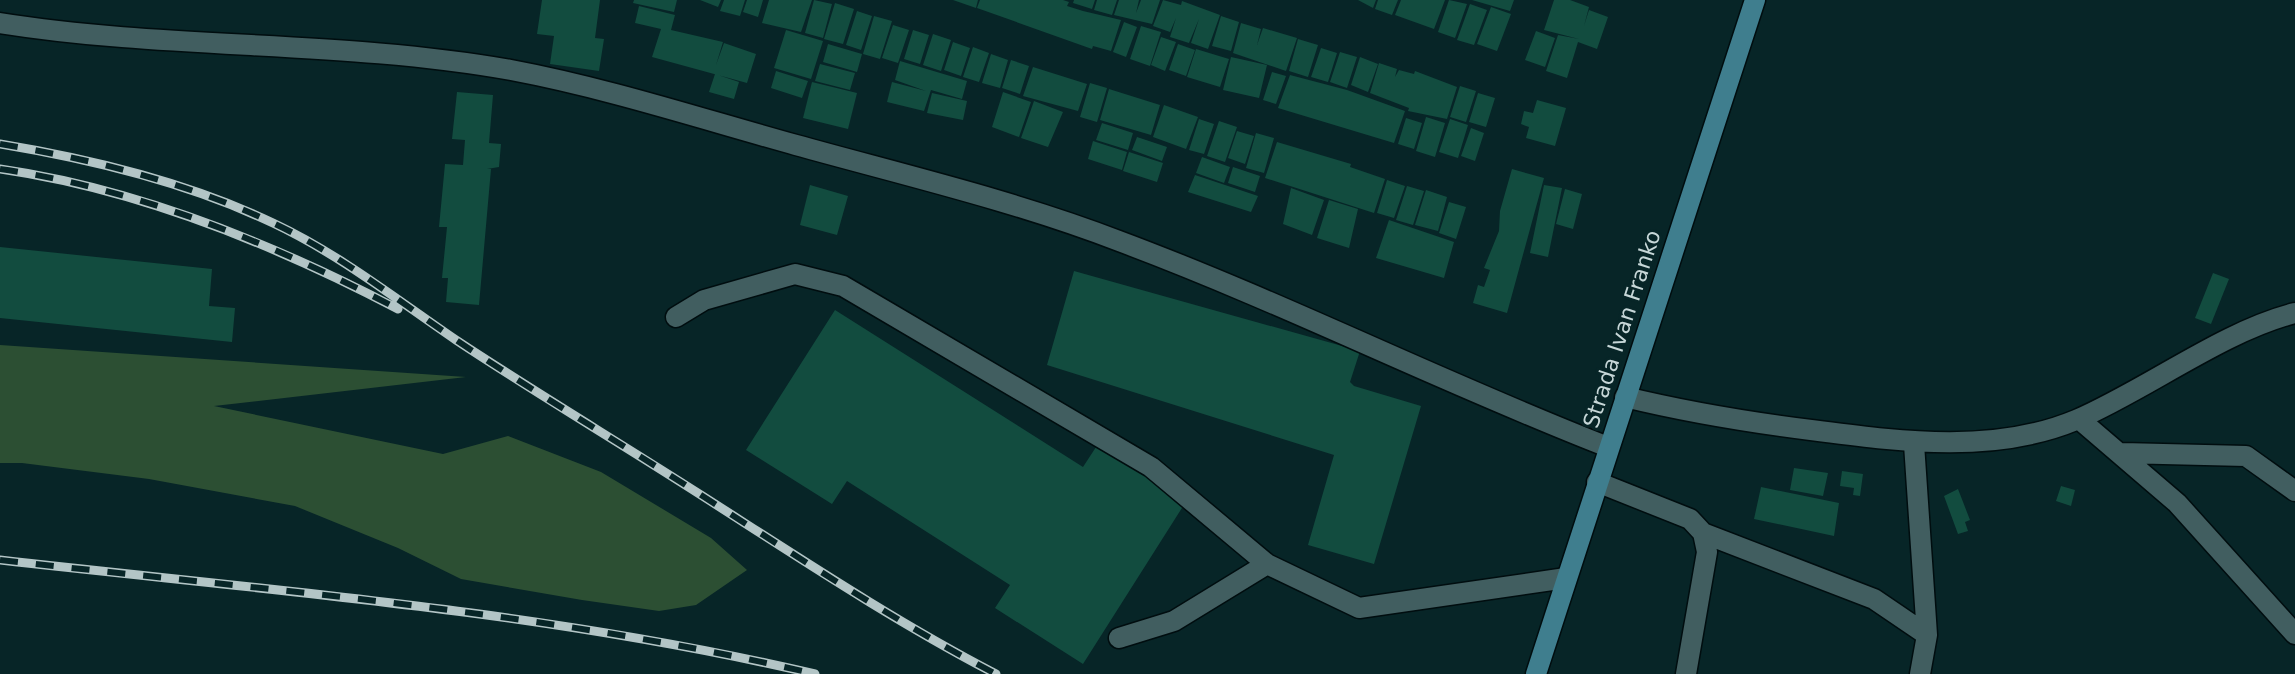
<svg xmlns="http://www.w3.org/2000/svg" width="2295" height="674" viewBox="0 0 2295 674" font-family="'DejaVu Sans',sans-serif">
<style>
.forest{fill:#2c4f33}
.building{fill:#124c3f}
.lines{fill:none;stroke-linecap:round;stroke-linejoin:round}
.lane-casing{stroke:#000d0f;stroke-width:23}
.secondary-casing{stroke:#000d0f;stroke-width:23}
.lane{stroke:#415e60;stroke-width:20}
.secondary{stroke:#3f7e8e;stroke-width:20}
.rail-casing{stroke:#b3c5c6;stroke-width:9}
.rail{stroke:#072527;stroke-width:6;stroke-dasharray:18;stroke-linecap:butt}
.labels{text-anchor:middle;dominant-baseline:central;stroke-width:6;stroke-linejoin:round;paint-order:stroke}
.street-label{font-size:22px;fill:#c7d7d8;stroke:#072527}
</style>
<rect width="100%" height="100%" fill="#072527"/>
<path class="forest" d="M0,345L466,377L214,406L443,454L508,436L601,472L711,538L747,570L696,605L659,611L582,600L461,579L398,548L295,506L149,479L22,463H0Z"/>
<path class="building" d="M542,0H600L595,38L604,39L599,71L550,64L554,36L537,34Z
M634,0H677L674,12L633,3Z
M700,0H721L718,7Z
M724,0H745L740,16L720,11Z
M747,0H763L758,17L743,12Z
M769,0H812L801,32L762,23Z
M814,0L832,4L823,38L805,33Z
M953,0H978L976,8Z
M980,0H1063L1069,2L1067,6L1083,11L1121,20L1111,51L1093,46L1092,49L977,8Z
M1074,0H1095L1092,9L1073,3Z
M1097,0H1117L1112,15L1094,10Z
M1119,0H1139L1136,13L1141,0H1160L1152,24L1114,15Z
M1163,0L1181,5L1182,1L1220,15L1208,49L1191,43L1199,19L1189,43L1170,37L1176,18L1170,32L1153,26Z
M1358,0H1376L1373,8Z
M1378,0H1398L1392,15L1375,9Z
M1401,0H1445L1434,29L1395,15Z
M1449,0L1467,4L1455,38L1438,32Z
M1472,0H1514L1510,11Z
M1554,0H1570L1589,7L1584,26L1589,10L1608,17L1597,49L1578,42L1567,78L1546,71L1558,35L1579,39L1544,30Z
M835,3L854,9L843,44L824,39Z
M1470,4L1487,10L1474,45L1457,40Z
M639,6L675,15L671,30L723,42L716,65L724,43L756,54L747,83L652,57L661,29L635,23Z
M1491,7L1511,14L1497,51L1477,44Z
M857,11L872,16L861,50L846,45Z
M874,16L892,21L880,59L863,54Z
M1221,16L1239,22L1231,51L1212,46Z
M1124,22L1137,27L1126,57L1113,52Z
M1241,23L1261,29L1257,45L1263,28L1297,38L1286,71L1233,53Z
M893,25L909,30L898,63L882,58Z
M1141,26L1161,32L1150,66L1130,59Z
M786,30L823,41L811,79L774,68Z
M913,30L929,35L920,64L904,59Z
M1536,31L1555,38L1545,67L1525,60Z
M933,34L951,40L941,71L923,65Z
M1161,37L1176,42L1165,71L1151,65Z
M1298,39L1318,45L1308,77L1289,71Z
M953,42L970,48L961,76L944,70Z
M828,44L862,54L857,72L823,62Z
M1178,44L1195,50L1186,76L1169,70Z
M973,47L989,53L979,82L963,77Z
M1321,48L1337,53L1328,82L1311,77Z
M1196,49L1229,59L1220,87L1187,77Z
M1340,52L1357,57L1347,88L1330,82Z
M991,54L1008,60L1000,88L982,83Z
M1231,57L1267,65L1259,98L1223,90Z
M1360,57L1378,64L1368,92L1351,85Z
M1011,60L1029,66L1020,94L1002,88Z
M900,61L967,81L962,99L931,90L924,111L887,102L892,82L926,91L895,80Z
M1379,63L1397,69L1395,77L1399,70L1414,74L1415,71L1457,87L1447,119L1408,111L1409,108L1370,93Z
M820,64L855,73L850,90L815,81Z
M1033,67L1087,84L1078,111L1023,96Z
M776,71L808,81L802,98L771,88Z
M1272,72L1286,76L1276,104L1263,100Z
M715,74L739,82L734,99L709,92Z
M1290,75L1347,90L1405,111L1394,143L1278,108Z
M812,82L857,93L848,129L803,118Z
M1090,83L1107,88L1097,122L1080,117Z
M1460,86L1476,91L1466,122L1450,117Z
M1109,89L1160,105L1151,135L1100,120Z
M457,92L493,95L489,143L501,144L499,167L487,169H491L479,305L446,302L448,278H442L447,227H439L445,164L463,165L465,140L452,139Z
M1003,92L1031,102L1019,137L992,127Z
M932,93L967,101L963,120L927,113Z
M1478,93L1495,98L1486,127L1469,122Z
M1537,100L1566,108L1555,146L1526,138L1529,127L1521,124L1524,111L1533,113Z
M1034,101L1063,112L1048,147L1021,138Z
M1164,105L1198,117L1186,149L1153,137Z
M1426,117L1445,123L1435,157L1416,151Z
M1406,118L1422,123L1414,149L1398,144Z
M1199,119L1214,124L1204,154L1189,150Z
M1450,119L1468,125L1458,158L1439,152Z
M1219,121L1237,127L1225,162L1207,156Z
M1102,123L1133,133L1128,150L1096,140Z
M1471,128L1484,133L1475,161L1461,156Z
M1237,131L1254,136L1245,164L1228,158Z
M1256,133L1274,138L1264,173L1246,168Z
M1137,137L1167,147L1162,161L1132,150Z
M1093,141L1127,152L1122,170L1088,159Z
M1277,142L1351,164L1350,167L1385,179L1374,213L1265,178Z
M1129,152L1163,163L1157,182L1123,171Z
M1202,157L1230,167L1224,183L1196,173Z
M1233,167L1260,176L1255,192L1228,183Z
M1512,169L1544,178L1507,313L1473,303L1478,285L1484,287L1490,270L1484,268L1499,231L1500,211Z
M1195,175L1258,196L1251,212L1188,192Z
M1387,180L1405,186L1394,218L1377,213Z
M810,185L848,196L837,235L800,225Z
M1544,185L1562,188L1548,257L1530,253Z
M1407,186L1424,191L1413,225L1396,220Z
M1291,188L1324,200L1312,235L1283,224Z
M1565,189L1582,194L1573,229L1556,224Z
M1426,190L1447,197L1438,231L1415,225Z
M1329,200L1358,209L1349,248L1317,238Z
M1449,202L1466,207L1456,239L1439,233Z
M1389,220L1454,242L1444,278L1376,258Z
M0,247L212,269L209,306L235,308L232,342L0,318Z
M1074,271L1360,351L1350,382L1354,386L1421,406L1374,564L1308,545L1334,455L1047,365Z
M2213,273L2229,279L2211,324L2195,318Z
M835,310L1083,467L1098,444L1187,500L1083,664L995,608L1010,585L847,481L832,504L746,450Z
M1794,468L1828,473L1823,496L1790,490Z
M1842,471L1863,474L1860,496L1853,495L1854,488L1840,486Z
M2061,486L2075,490L2071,506L2056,501Z
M1761,487L1839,503L1834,536L1754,519Z
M1958,489L1970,520L1965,522L1968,531L1958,534L1944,496Z"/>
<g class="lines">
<defs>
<path id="lane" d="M0,23C169,50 343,40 511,70C607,88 702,119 796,145C904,175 1015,201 1119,241C1285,303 1443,383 1608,447
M676,317L704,300L795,274L843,286L1151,467L1267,564L1359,608L1566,578
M1625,397C1687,412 1747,422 1811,430C1897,441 1992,455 2076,420C2146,390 2223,331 2295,313
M2079,419L2177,503L2295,634
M1914,444L1927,635L1920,674
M2122,453L2246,456L2295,491
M1597,482L1690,519L1703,533L1707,552L1686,674
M1703,533L1874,599L1927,635
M1119,638L1174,621L1267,564"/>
<path id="secondary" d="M1536,674L1755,0"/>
</defs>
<use href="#lane" class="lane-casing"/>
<use href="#secondary" class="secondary-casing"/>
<use href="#lane" class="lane"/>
<use href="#secondary" class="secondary"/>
<defs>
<path id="rail" d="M0,144C91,159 189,183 273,223C339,254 396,299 456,340C536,393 620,443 701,495C798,557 894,621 996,674
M0,169C139,189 274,244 398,309
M0,560C273,591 547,611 815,674"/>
</defs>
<use href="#rail" class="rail-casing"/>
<use href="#rail" class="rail"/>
</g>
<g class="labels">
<g class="street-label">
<text transform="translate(1622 329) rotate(-72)">Strada Ivan Franko</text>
</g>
</g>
</svg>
